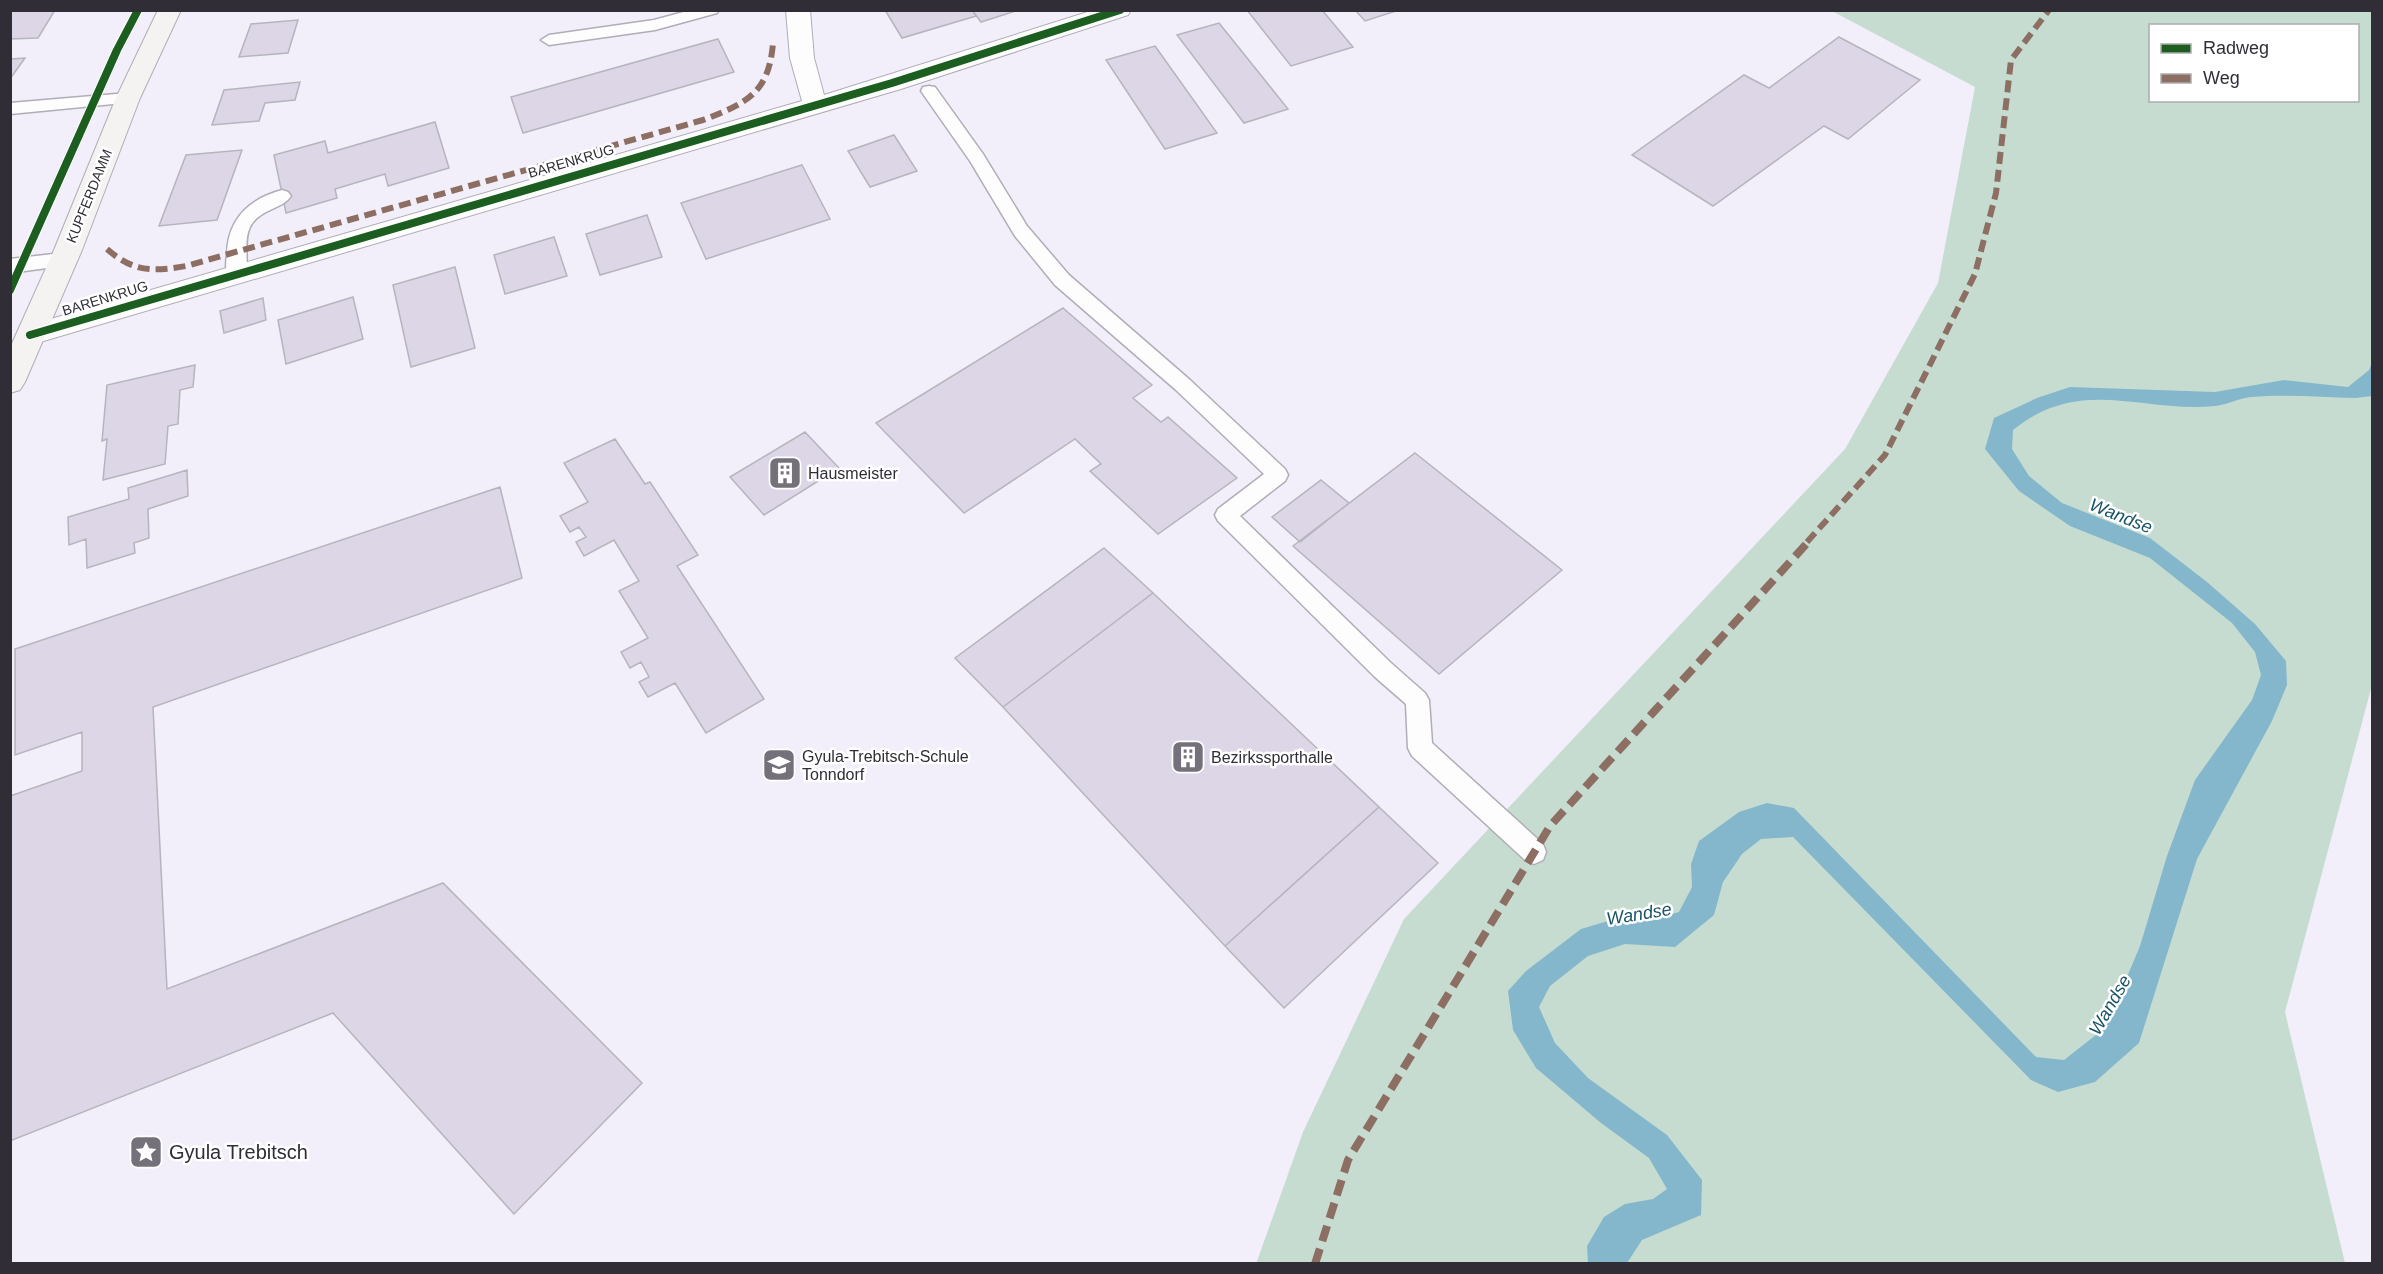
<svg xmlns="http://www.w3.org/2000/svg" width="2383" height="1274" viewBox="0 0 2383 1274" font-family="Helvetica,sans-serif">
<style>
.green{fill:#c7dcd1;fill-rule:evenodd}
.water{fill:#84b7cc}
.building{fill:#dcd6e6;stroke:#b6b4bc;stroke-width:1.5}
.lines{fill:none;stroke-linecap:round;stroke-linejoin:round}
.lane-casing{stroke:#b0adb6;stroke-width:3}
.street-casing{stroke:#b0adb6;stroke-width:2}
.secondary-casing{stroke:#b0adb6;stroke-width:2}
.lane{fill:#fdfdfe;fill-rule:evenodd}
.street{fill:#fdfdfe;fill-rule:evenodd}
.secondary{fill:#f5f3f2;fill-rule:evenodd}
.quiet-far1{stroke:#8d6e63;stroke-width:6;stroke-dasharray:12 6;stroke-linecap:butt}
.quiet{stroke:#8d6e63;stroke-width:8;stroke-dasharray:16 8;stroke-linecap:butt}
.cycleway-casing{stroke:#fff;stroke-width:10}
.cycleway{stroke:#1b5e20;stroke-width:8}
.labels{text-anchor:middle;dominant-baseline:central;stroke-width:5;stroke-linejoin:round;paint-order:stroke}
.far-street-label{font-size:14px;fill:#302d37;stroke:#fff}
.poi-label{font-size:16px;fill:#302d37;stroke:#fff;text-anchor:start}
.water-label{font-size:18px;font-style:italic;fill:#175467;stroke:#fff}
.near-poi-label{font-size:20px;fill:#302d37;stroke:#fff;text-anchor:start}
</style>
<rect width="100%" height="100%" fill="#f2effa"/>
<path class="green" d="M1832,11H2372V685L2285,1012L2345,1263L1256,1264L1303,1132L1404,919L1845,449L1938,283L1975,87ZM2150,26H2358V100H2150Z"/>
<path class="water" d="M2372,363V396L2356,398C2321,397 2285,394 2251,397C2239,398 2227,405 2215,406C2140,413 2081,375 2013,430L2012,449L2029,476L2062,503L2150,538L2207,582L2255,624L2286,661L2287,685L2272,721L2197,859L2139,1043L2095,1082L2058,1092L2031,1080L1793,837L1761,839L1742,854L1723,882L1714,915L1675,947L1625,944L1588,956L1550,986L1539,1007L1555,1043L1588,1078L1667,1135L1702,1180L1701,1215L1642,1240L1627,1263H1588L1587,1246L1604,1217L1625,1204L1653,1199L1667,1189L1649,1158L1601,1123L1536,1068L1513,1030L1508,991L1526,971L1581,929L1618,918L1654,919L1679,912L1692,887L1691,864L1699,841L1739,812L1767,803L1794,808L2036,1057L2064,1060L2106,1027L2140,946L2167,856L2195,780L2252,700L2261,675L2255,652L2232,623L2150,558L2070,526L2019,491L1985,449L1994,418L2037,398L2070,387L2215,392L2284,380L2348,387L2369,370Z"/>
<path class="building" d="M10,10H55L38,38L10,39Z
M885,10H972L976,16L902,38Z
M972,10H1019L981,22Z
M1247,10H1322L1353,47L1291,66Z
M1355,10H1399L1365,21Z
M298,20L288,53L239,57L251,24Z
M1219,23L1288,109L1244,123L1177,35Z
M1839,37L1920,80L1848,139L1824,126L1713,206L1632,155L1744,75L1769,88Z
M718,39L734,72L523,133L511,97Z
M1155,46L1217,133L1165,149L1106,60Z
M25,58L10,79V59Z
M300,82L295,100L265,103L259,121L212,125L224,90Z
M435,122L449,168L388,186L385,174L335,189L337,198L286,213L274,155L325,141L328,153Z
M894,135L917,171L870,187L848,151Z
M242,150L217,220L159,226L186,155Z
M802,165L830,219L706,259L681,203Z
M647,215L662,257L600,275L586,234Z
M554,237L567,276L505,294L494,255Z
M455,267L475,348L411,367L393,285Z
M353,297L363,339L286,364L278,320Z
M263,298L266,320L224,333L220,311Z
M1063,308L1152,385L1133,398L1161,422L1168,417L1237,478L1158,534L1090,471L1101,464L1075,439L964,513L876,423Z
M195,365L193,387L180,390L178,424L168,426L165,464L103,480L107,439L102,441L107,385Z
M805,432L839,468L764,515L730,477Z
M615,439L645,484L650,482L698,555L677,566L764,699L706,733L675,683L648,697L639,682L649,677L641,662L630,668L621,652L648,638L619,591L639,581L614,540L584,556L576,542L586,537L579,527L570,532L560,516L588,502L564,463Z
M1415,453L1562,570L1439,674L1293,546Z
M187,470L188,496L148,509L149,538L134,543L135,553L87,568L86,539L69,545L68,517L129,499L128,488Z
M1321,480L1349,503L1300,542L1272,517Z
M500,487L522,578L153,707L167,989L443,883L642,1083L514,1214L333,1013L10,1141V796L82,771V732L15,755V649Z
M1104,548L1153,593L1003,707L955,658Z
M1153,593L1379,807L1225,946L1003,707Z
M1379,807L1438,863L1284,1008L1225,946Z"/>
<g class="lines">
<defs>
<path id="lane" d="M691,10H719L717,13L655,30L549,45L541,40L549,35L654,20Z
M929,86L935,87L983,154L1027,226L1069,275L1190,380L1285,469L1288,475L1285,481L1240,516L1391,663L1425,693L1429,700L1432,743L1543,844L1546,852L1543,860L1534,864L1525,860L1412,756L1408,748L1406,704L1375,677L1218,521L1215,515L1218,509L1264,474L1176,390L1055,285L1015,236L970,161L921,91L923,87Z
M128,93L134,94L136,98L134,102L10,114V103Z
M282,190L288,192L291,196C283,209 259,209 250,227C242,243 251,264 243,278L236,280L229,278C225,271 226,262 227,254C228,219 249,199 282,190Z
M62,253L69,255L71,260L69,265L10,273V259Z"/>
<path id="street" d="M786,10H810L814,58L824,95L1094,10H1131L1128,15L901,89L30,345L20,342L16,335L20,328L30,325L802,101L790,58Z"/>
<path id="secondary" d="M158,10H181L140,98L82,250L25,382L20,390L10,393V348L54,250L116,98Z"/>
</defs>
<use href="#lane" class="lane-casing"/>
<use href="#street" class="street-casing"/>
<use href="#secondary" class="secondary-casing"/>
<use href="#lane" class="lane"/>
<use href="#street" class="street"/>
<use href="#secondary" class="secondary"/>
<path class="quiet-far1" d="M107,249C133,272 153,272 186,266L703,120C747,103 769,93 773,43
M1807,542L1885,455L1975,274L1996,193L2011,60L2049,10"/>
<path class="quiet" d="M1315,1264L1348,1160L1550,826L1809,541"/>
<defs>
<path id="cycleway" d="M10,290L117,50L138,10
M30,335L892,83L1120,10"/>
</defs>
<use href="#cycleway" class="cycleway-casing"/>
<use href="#cycleway" class="cycleway"/>
</g>
<defs>
<symbol id="building-square" viewBox="-11 -11 22 22"><rect x="-9" y="-9" width="18" height="18" rx="4" fill="#74717b" stroke="#fff"/><path d="M-4-6H4V6H1V3H-1V6H-4ZM-2.5-4.3h1.7v1.8h-1.7ZM.8-4.3h1.7v1.8H.8ZM-2.5-1h1.7V.8h-1.7ZM.8-1h1.7V.8H.8Z" fill="#fff"/></symbol>
<symbol id="school-square" viewBox="-11 -11 22 22"><rect x="-9" y="-9" width="18" height="18" rx="4" fill="#74717b" stroke="#fff"/><path d="M0-5L7-2L0 1L-7-2ZM-4 1L0 2.5L4 1V4Q0 6-4 4Z" fill="#fff"/></symbol>
<symbol id="sight-square" viewBox="-11 -11 22 22"><rect x="-9" y="-9" width="18" height="18" rx="4" fill="#74717b" stroke="#fff"/><path d="M0-6L1.8-2.2L6-1.7L2.9 1.2L3.7 5.4L0 3.3L-3.7 5.4L-2.9 1.2L-6-1.7L-1.8-2.2Z" fill="#fff"/></symbol>
</defs>
<g fill-rule="evenodd">
<use href="#building-square" x="766" y="454" width="38" height="38"/>
<use href="#building-square" x="1169" y="738" width="38" height="38"/>
<use href="#school-square" x="760" y="746" width="38" height="38"/>
<use href="#sight-square" x="127" y="1133" width="38" height="38"/>
</g>
<g class="labels">
<g class="far-street-label">
<text transform="translate(571 161) rotate(-16)">BARENKRUG</text>
<text transform="translate(89 196) rotate(-68)">KUPFERDAMM</text>
<text transform="translate(105 298) rotate(-17)">BARENKRUG</text>
</g>
<g class="poi-label">
<text x="808" y="473">Hausmeister</text>
<text x="802" y="756">Gyula-Trebitsch-Schule<tspan x="802" dy="18">Tonndorf</tspan></text>
<text x="1211" y="757">Bezirkssporthalle</text>
</g>
<g class="water-label">
<text transform="translate(2121 516) rotate(22)">Wandse</text>
<text transform="translate(1639 914) rotate(-9)">Wandse</text>
<text transform="translate(2110 1005) rotate(-60)">Wandse</text>
</g>
<g class="near-poi-label">
<text x="169" y="1152">Gyula Trebitsch</text>
</g>
</g>
<rect width="2383" height="1274" fill="none" stroke="#302d37" stroke-width="24"/>
<rect x="2149" y="24" width="210" height="78" fill="#ffffff" stroke="#acabaf" stroke-width="1.5"/>
<rect x="2161" y="44" width="30" height="9" fill="#1b5e20" stroke="#acabaf" stroke-width="1.5"/>
<text x="2203" y="54" font-size="18" fill="#302d37">Radweg</text>
<rect x="2161" y="74" width="30" height="9" fill="#8d6e63" stroke="#acabaf" stroke-width="1.5"/>
<text x="2203" y="84" font-size="18" fill="#302d37">Weg</text>
</svg>
